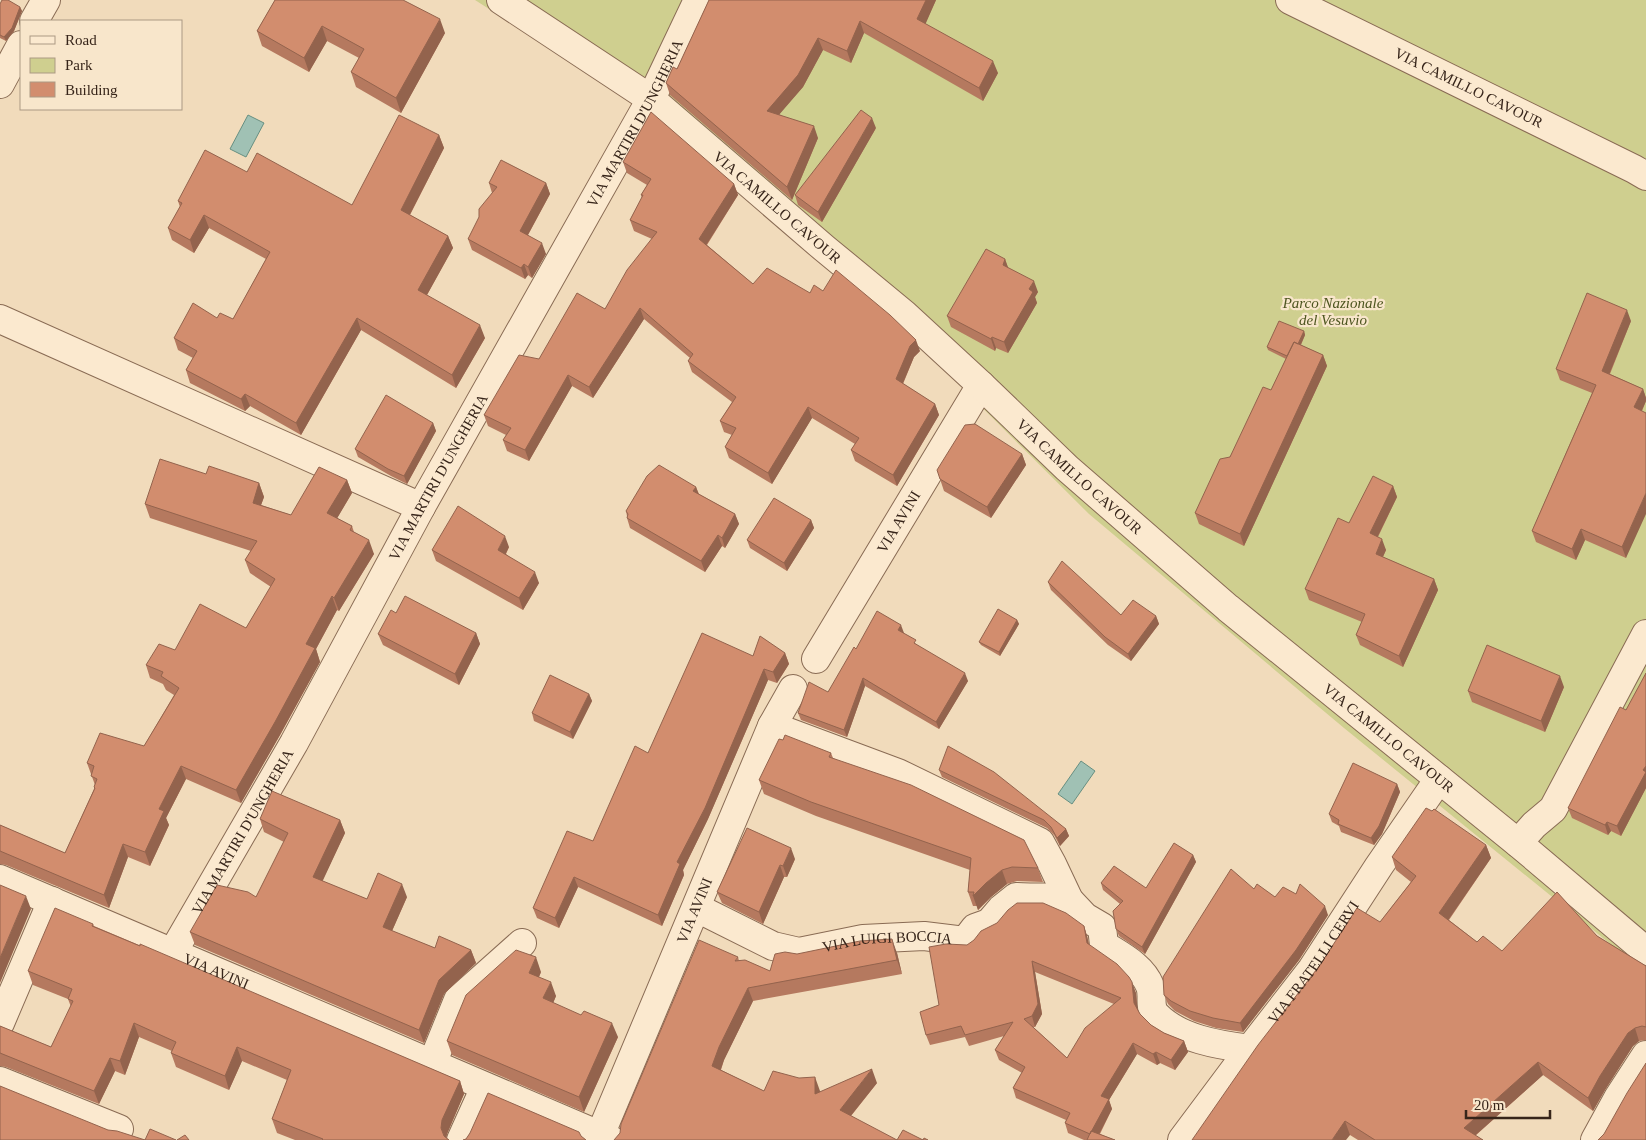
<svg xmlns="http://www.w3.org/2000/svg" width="1646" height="1140" viewBox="0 0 1646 1140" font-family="'Times New Roman',serif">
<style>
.green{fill:#cfcf8f}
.water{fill:#a0c1b4;stroke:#678f81}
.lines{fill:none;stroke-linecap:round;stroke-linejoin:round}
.minor-casing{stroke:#896b54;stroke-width:30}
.tertiary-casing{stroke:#896b54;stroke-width:30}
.minor{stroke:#fbe9cf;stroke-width:28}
.tertiary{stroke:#fbe9cf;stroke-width:28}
.wall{fill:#b5795f;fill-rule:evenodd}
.shaded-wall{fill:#93634d}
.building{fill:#d28d6e;stroke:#93634d;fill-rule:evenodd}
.labels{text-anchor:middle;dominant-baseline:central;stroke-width:4.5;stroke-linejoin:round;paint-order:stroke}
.street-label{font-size:15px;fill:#37251a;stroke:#f8e6cb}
.park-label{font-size:15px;font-style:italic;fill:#4d551f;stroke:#f8e6cb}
</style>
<rect width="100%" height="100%" fill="#f1dbbb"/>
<path class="green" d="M475,0H1646V973L1344,728L1089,514L888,314L660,119Z"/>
<path class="water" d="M248,115L264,123L246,157L230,149Z
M1081,761L1095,771L1072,804L1058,794Z"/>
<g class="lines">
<defs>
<g id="minor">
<path id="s1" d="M1290,0L1634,169L1646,176"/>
<path d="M34,21L46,0"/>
<path d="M0,84L21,45"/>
<path d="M0,319L421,507"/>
<path id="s2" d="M816,659L981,385"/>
<path d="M772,726L898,773L1040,842L1052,864L1069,900L1085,917L1102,927L1104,945C1121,956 1142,966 1150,986C1154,996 1148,1006 1156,1015C1179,1039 1219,1045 1250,1049"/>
<path d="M1518,843L1534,825L1553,809L1646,634"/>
<path id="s3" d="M0,879L611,1140"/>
<path id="s4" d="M697,908L773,946L799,952L863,939L924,936L965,941L975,928L989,923L1001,909L1016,897C1035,899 1051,895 1069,900"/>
<path id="s5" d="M173,952L294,743L421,507L651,99L698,0"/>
<path d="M0,1023L52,901"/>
<path d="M432,1064L458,1000L522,943"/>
<path d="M0,1081L119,1129"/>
<path d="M461,1140L485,1087"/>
<path id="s6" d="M598,1140L772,726L793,689"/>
<path id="s7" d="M1182,1140L1250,1049L1312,969L1379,866L1439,779"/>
<path d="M1595,1140L1618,1098L1646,1055"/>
</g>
<g id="tertiary">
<path id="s8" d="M501,0L651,99L824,248L904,314L981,385L1067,468L1228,608L1518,843L1646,951"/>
</g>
</defs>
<use href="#minor" class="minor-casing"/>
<use href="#tertiary" class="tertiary-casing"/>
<use href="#minor" class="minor"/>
<use href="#tertiary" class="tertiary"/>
</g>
<path class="wall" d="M275,0L445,33L401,113L356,87L351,72L359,58L327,41L309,72L262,46L257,31Z
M709,0H936L925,24L998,73L983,101L864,33L851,63L823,50L803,87L779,114L818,138L792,200L670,95L666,83L677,69Z
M0,4L20,7L22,11L14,31L6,41L0,38Z
M876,128L822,222L798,205L795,195Z
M439,135L444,148L410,215L448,236L453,248L427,295L485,338L456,388L361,330L301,435L250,406L245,411L190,383L186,370L193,358L178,350L174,338L217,318L233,319L266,259L209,228L194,253L172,240L168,228L180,207L178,201L352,205Z
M623,162L734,184L738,195L707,245L753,284L810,293L823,291L920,351L914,357L903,384L935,404L939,415L897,486L855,461L851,450L855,444L812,418L772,484L729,458L725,447L732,435L724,432L720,421L732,402L692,372L688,361L690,358L644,319L593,398L572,386L529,461L507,451L503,440L506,435L488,426L484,415L539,359L605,309L652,239L634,231L630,220L642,198L641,195L647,185L627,173Z
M489,183H546L550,194L528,235L546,254L532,278L528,275L525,279L472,250L468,239L492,193Z
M1005,259L1008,268L1038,292L1035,297L1037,303L1008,353L996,348L995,351L951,327L947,316Z
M1631,321L1610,374L1643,389L1646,398V401L1642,411L1626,558L1585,540L1576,560L1536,542L1532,531L1592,393L1560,380L1556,369Z
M1304,331L1305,335L1301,345L1323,355L1327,366L1244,546L1199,524L1195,513L1271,390L1286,359L1268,350L1267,347Z
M433,423L436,431L407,484L391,476L358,457L355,449Z
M1022,454L1026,465L991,518L944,491L940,479Z
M206,474L259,483L264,497L261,505L291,515L347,480L352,493L337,518L352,526L354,532L374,554L339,611L337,610L316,649L320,662L280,735L241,803L186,779L166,818L169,825L150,866L128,857L109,908L6,865L0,864V825L65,853L94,789V787L95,785L87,763L144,746L174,695L166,690L163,684L150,678L146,665L175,650L246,628L271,587L250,573L245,560L251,551L150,518L145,504Z
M1393,486L1397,497L1378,537L1386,550L1383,557L1434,579L1438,590L1403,667L1360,645L1356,635L1362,622L1309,600L1305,589L1349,523Z
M696,487L699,494L735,514L739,524L725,548L722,546L705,572L630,528L627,518V516L626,511Z
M811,520L814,528L787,571L750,548L747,540Z
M509,547L506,554L539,583L523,610L436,561L432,550Z
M1048,582L1121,615L1156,616L1159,624L1131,661L1108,645L1051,590Z
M1017,620L1019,624L1000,656L981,645L979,642Z
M476,633L480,644L459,685L383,645L378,634Z
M904,633V634L917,645L968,681L939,729L865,686L847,737L801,720L798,713L828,692L856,649Z
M785,653L789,664L777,683L768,680L708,819L683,870L684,875L662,926L578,887L559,928L537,918L533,908L593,841L648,753L753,656Z
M1646,673V788L1621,836L1611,831L1608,835L1572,818L1568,808L1626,710Z
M1564,687L1545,732L1472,702L1468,691Z
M589,694L592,701L573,739L534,721L532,713Z
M783,740L831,753L833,758L1038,868L1043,882L1017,881L1007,884L991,897L978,910L977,906H973L968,892L970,870L816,816L764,794L759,780Z
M939,770L1066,829L1069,836L1060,846L1054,835L1047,828L942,777Z
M1397,784L1400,792L1382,834L1374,845L1341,832L1339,826L1332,822L1329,814Z
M260,819L340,820L345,833L322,881L367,899L407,897L392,931L435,948L471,950L476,963L444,994L424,1043L195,945L190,932L256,897L284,842L264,832Z
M1486,845L1491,858L1449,920L1477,942L1502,951L1597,936L1646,966V1040L1639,1041L1633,1046L1605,1090L1593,1111L1543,1075L1475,1136L1483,1140H1358L1350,1135L1192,1140L1380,922L1411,882L1396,870L1392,857Z
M1193,855L1196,862L1145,954L1119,936L1116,929L1120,904L1103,890L1101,883L1146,888Z
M795,859L787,877H784L763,924L722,903L717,892Z
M1254,889L1275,897L1328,915L1299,960L1243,1032L1216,1028L1194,1021L1175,1011L1168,1004L1164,995Z
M93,924L94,926L460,1081L464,1094L447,1134L446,1138L449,1140H295L277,1133L272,1119L287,1080L242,1061L229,1090L176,1067L171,1053L172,1051L139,1037L125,1075L115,1071L99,1104L6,1067L0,1066V1026L51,1047L71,1007L68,999L33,985L28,971Z
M1084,926L1087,936L1089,944L1136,993L1137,1009L1140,1014L1151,1025L1164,1033L1184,1041L1188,1052L1175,1070L1160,1063L1157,1065L1137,1054L1109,1100L1112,1109L1100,1134L1115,1140H1084L1068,1133L1065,1123L1066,1120L1016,1098L1013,1088L1022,1073L999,1060L995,1050L1004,1036L969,1046L965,1037L930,1045L926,1035L967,945ZM1035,972L1114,1004L1067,1058L1033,1027H1035L1042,1014Z
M897,953L902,974L753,1001L724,1060L721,1070L764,1091H820V1092L877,1083L851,1116L620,1133L738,957L739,961L770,971L797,954Z
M541,972L539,977L556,996L553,1003L618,1037L584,1112L452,1055L447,1041Z"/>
<path class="shaded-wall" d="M926,0H936L922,32L917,19Z
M20,7L22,11L14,31L6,41L4,37Z
M440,19L445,33L401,113L396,98Z
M860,21L864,33L851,63L847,51Z
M322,26L327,41L309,72L304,58Z
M818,38L823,50L803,87L772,123L767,111Z
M993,61L998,73L983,101L979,88Z
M872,118L876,128L822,222L818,212Z
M814,126L818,138L792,200L787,187Z
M439,135L444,148L406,222L401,210Z
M546,183L550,194L524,242L520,231Z
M734,184L738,195L703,250L699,239Z
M204,215L209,228L194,253L190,240Z
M448,236L453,248L423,302L418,290Z
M542,243L546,254L532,278L528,267Z
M1005,259L1009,270L1003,265Z
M524,264L528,275L525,279L521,268Z
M1034,281L1038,292L1035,297L1037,303L1008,353L1004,342L1029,289Z
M640,308L644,319L593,398L589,387Z
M1627,310L1631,321L1606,382L1602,371Z
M357,318L361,330L301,435L296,423Z
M480,325L485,338L456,388L452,375Z
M1304,331L1305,335L1293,362L1292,358Z
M992,337L996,348L995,351L991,339Z
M916,340L920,351L914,357L900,390L896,379L910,346Z
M1323,355L1327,366L1244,546L1240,534Z
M568,375L572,386L529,461L525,450Z
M1643,389L1646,398V401L1638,419L1634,407Z
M245,394L250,406L245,411L241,399Z
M935,404L939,415L897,486L893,475Z
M808,407L812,418L772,484L768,473Z
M433,423L436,431L407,484L404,476Z
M1022,454L1026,465L991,518L987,507Z
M347,480L352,493L332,527L327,513Z
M259,483L264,497L257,516L253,503Z
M1393,486L1397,497L1374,544L1370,533Z
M696,487L700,498L693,491Z
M1646,493V514L1626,558L1622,547Z
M735,514L739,524L725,548L722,538Z
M811,520L814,528L787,571L784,563Z
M1581,529L1585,540L1576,560L1572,549Z
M718,535L722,546L705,572L701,561Z
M505,536L509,547L502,561L498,550Z
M1382,539L1386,550L1379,565L1376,554Z
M369,540L374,554L339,611L334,598Z
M535,572L539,583L523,610L519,598Z
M1434,579L1438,590L1403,667L1399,656Z
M332,596L337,610L316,649L320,662L280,735L241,803L236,790L306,644Z
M1156,616L1159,624L1131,661L1128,654Z
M1017,620L1019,624L1000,656L999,652Z
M901,625L904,633L901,638L898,630Z
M476,633L480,644L459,685L455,674Z
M785,653L789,664L777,683L773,672Z
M764,669L768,680L708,819L683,870L684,875L662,926L658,915L677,862Z
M965,673L968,681L939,729L936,722Z
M1560,676L1564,687L1545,732L1541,721Z
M863,678L865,686L847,737L844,730Z
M589,694L592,701L573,739L570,732Z
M181,766L186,779L166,818L169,825L150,866L145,852L159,809Z
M1646,766V788L1621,836L1617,826L1643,770Z
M1397,784L1400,792L1382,834L1374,845L1371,838Z
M340,820L345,833L318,891L313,877Z
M1607,822L1611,831L1608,835L1605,825Z
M1066,829L1069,836L1060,846L1057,838Z
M123,844L128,857L109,908L104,895Z
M1486,845L1491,858L1444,926L1439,913Z
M791,848L795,859L787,877L783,866Z
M1193,855L1196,862L1145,954L1142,947Z
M780,865L784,877L763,924L759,912Z
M1002,870L1007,884L991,897L978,910L973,896L986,883Z
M574,877L578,887L559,928L555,918Z
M402,884L407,897L388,940L383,927Z
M26,896L31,909L0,983V958Z
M1325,906L1328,915L1299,960L1243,1032L1240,1023Z
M1084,926L1087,936L1091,954L1087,943Z
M892,939L897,953L902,974L897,960Z
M471,950L476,963L444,994L424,1043L419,1030L439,980Z
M536,957L541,972L534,988L529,973Z
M1032,961L1035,972L1042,1014L1035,1027L1032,1016Z
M551,982L556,996L549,1013L543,998Z
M1132,982L1136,993L1138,1014L1134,1003Z
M748,988L753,1001L724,1060L717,1080L712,1066L719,1047Z
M134,1023L139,1037L125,1075L120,1061Z
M612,1023L618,1037L584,1112L579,1097Z
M1635,1028L1639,1041L1633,1046L1605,1090L1593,1111L1588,1098L1600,1076L1628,1033Z
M1184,1041L1188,1052L1175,1070L1171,1060Z
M1133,1043L1137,1054L1109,1100L1112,1109L1096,1140L1090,1134L1101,1096Z
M237,1047L242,1061L229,1090L225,1076Z
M1156,1052L1160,1063L1157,1065L1153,1054Z
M110,1058L115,1071L99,1104L94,1091Z
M1538,1062L1543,1075L1470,1140L1464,1128Z
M872,1069L877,1083L845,1123L840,1110Z
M815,1077L820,1091V1108L815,1094Z
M460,1081L464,1094L447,1134L446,1140L441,1128L442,1120Z
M1345,1121L1350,1135L1346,1140H1332Z"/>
<path class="building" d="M2,0H8L20,7L12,28L4,37L0,35V4Z
M275,0H403L440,19L396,98L351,72L364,49L322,26L304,58L257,31Z
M709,0H926L917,19L993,61L979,88L860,21L847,51L818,38L798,75L767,111L814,126L787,187L666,83L673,67L677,69Z
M861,110L872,118L818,212L795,195Z
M651,112L734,184L699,239L753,284L767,268L810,293L814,285L823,291L836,270L890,315L916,340L910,346L896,379L935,404L893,475L851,450L859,438L808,407L768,473L725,447L736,428L720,421L736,397L688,361L693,354L640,308L589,387L568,375L525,450L503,440L511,428L484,415L519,355L539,359L577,293L605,309L627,270L657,232L630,220L643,195H641L651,179L623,162Z
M399,115L439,135L401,210L448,236L418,290L480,325L452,375L357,318L296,423L245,394L241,399L186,370L197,351L174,338L193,303L217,318L220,313L233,319L270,252L204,215L190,240L168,228L182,203L178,201L205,150L247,172L257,153L352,205Z
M501,160L546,183L520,231L542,243L528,267L524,264L521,268L468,239L479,217V209L497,187L489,183Z
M986,249L1005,259L1003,265L1034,281L1029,289L1033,292L1004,342L992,337L991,339L947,316Z
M1587,293L1627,310L1602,371L1643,389L1634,407L1646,413V493L1622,547L1581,529L1572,549L1532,531L1596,385L1556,369Z
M1279,321L1304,331L1298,344L1294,342L1287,356L1267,347Z
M1294,342L1323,355L1240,534L1195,513L1220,459L1230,457L1263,387L1271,390Z
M386,395L433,423L404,476L388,469L355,449Z
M975,424L1022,454L987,507L940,479L937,470L965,425Z
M160,459L206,474L209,466L259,483L253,503L291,515L319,467L347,480L327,513L352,526L350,530L369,540L334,598L332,596L306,644L315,648L275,722L236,790L181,766L159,809L164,811L145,852L123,844L104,895L0,851V825L65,853L95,788L94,787L97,779L91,776L94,766L87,763L100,733L144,746L179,688L161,676L163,672L146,665L159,644L175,650L200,604L246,628L275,579L245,560L257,541L145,504Z
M659,465L696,487L693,491L735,514L722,538L718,535L701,561L627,518L628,514L626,511L647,476Z
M1373,476L1393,486L1370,533L1382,539L1376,554L1434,579L1399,656L1356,635L1365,614L1305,589L1338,518L1349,523Z
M774,498L811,520L784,563L747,540Z
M458,506L505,536L498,550L535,572L519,598L432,550Z
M1062,561L1121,615L1133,600L1156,616L1128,654L1105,637L1048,582Z
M405,596L476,633L455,674L378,634L391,610L396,613Z
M998,609L1017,620L999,652L979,642Z
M877,611L901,625L898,630L916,640L914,643L965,673L936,722L863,678L844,730L798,713L809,682L828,692L854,647L856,649Z
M702,633L753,656L760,636L785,653L773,672L764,669L705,808L677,862L680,864L658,915L574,877L555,918L533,908L567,831L593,841L635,746L648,753Z
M1487,645L1560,676L1541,721L1468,691Z
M1646,673V766L1643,770L1646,772L1617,826L1607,822L1605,825L1568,808L1620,707L1626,710Z
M550,675L589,694L570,732L532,713Z
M785,735L831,753L829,757L911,785L1024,840L1038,868L1012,867L1002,870L986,883L973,896L974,892H968L971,858L811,802L759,780L779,739L783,740Z
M948,746L994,772L1066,829L1057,838L1051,827L1044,820L939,770Z
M1353,763L1397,784L1379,826L1371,838L1338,824L1339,820L1329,814Z
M272,791L340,820L313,877L367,899L378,873L402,884L383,927L435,948L439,936L471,950L439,980L419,1030L190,932L217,885L248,892L256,897L288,833L260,819Z
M1426,808L1432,811L1434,809L1486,845L1439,913L1477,942L1483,936L1502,951L1557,892L1597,936L1646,966V1027L1642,1026L1635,1028L1628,1033L1600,1076L1588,1098L1538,1062L1464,1128L1483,1140H1375L1345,1121L1332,1140H1192L1258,1045L1320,965L1357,908L1380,922L1416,876L1392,857Z
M747,828L791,848L783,866L780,865L759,912L717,892Z
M1174,843L1193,855L1142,947L1116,929L1113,911L1123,901L1101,883L1114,866L1146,888Z
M1231,869L1254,889L1257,884L1275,897L1283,887L1296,894L1300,884L1325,906L1296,950L1240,1023L1213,1018L1190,1011L1171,1001L1164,995L1163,977Z
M0,885L26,896L0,958Z
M1017,903H1043L1066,913L1084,926L1087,943L1117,964L1129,977L1132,982L1134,1003L1140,1014L1151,1025L1164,1033L1184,1041L1171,1060L1156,1052L1153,1054L1133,1043L1101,1096L1109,1099L1090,1134L1065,1123L1070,1113L1013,1088L1025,1067L995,1050L1013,1022L965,1035L961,1026L926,1035L920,1012L939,1005L929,947L946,944L967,945L974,940L981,931L997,923L1008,910ZM1032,961L1121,998L1085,1028L1067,1058L1024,1019L1032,1016L1038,1004Z
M55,908L93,924L92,926L140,946V944L460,1081L442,1120L441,1128L444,1136L449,1140H322L323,1139L272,1119L291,1070L237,1047L225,1076L171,1053L176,1042L134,1023L120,1061L110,1058L94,1091L0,1053V1026L51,1047L73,1001L68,999L72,989L28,971Z
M892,939L897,960L748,988L719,1047L712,1066L764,1091L773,1071L799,1078L815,1077V1094L872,1069L840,1110L897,1140H614L620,1133L621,1124L699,940L738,957L735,961L745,960L770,971L775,954L785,952L797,954L860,941Z
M516,950L536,957L529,973L551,982L543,998L581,1015L584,1011L612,1023L579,1097L447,1041L466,995Z
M1646,1063V1140H1598L1604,1134L1627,1093Z
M0,1086L108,1130L117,1131L145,1140H0Z
M488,1093L579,1132L581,1136L586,1140H463L466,1139L470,1133Z
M150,1129L176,1140H145Z
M903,1130L923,1140L924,1138L928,1140H897Z
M1091,1131L1115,1140H1087Z
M185,1135L189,1140H177Z"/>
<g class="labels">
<g class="street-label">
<text stroke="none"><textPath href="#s1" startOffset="199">VIA CAMILLO CAVOUR</textPath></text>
<text stroke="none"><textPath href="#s5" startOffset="949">VIA MARTIRI D'UNGHERIA</textPath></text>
<text stroke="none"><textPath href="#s8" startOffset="346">VIA CAMILLO CAVOUR</textPath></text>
<text stroke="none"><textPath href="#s8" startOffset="751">VIA CAMILLO CAVOUR</textPath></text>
<text stroke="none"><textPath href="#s5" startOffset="544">VIA MARTIRI D'UNGHERIA</textPath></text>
<text stroke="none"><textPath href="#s2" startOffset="160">VIA AVINI</textPath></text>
<text stroke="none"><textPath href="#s8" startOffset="1156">VIA CAMILLO CAVOUR</textPath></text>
<text stroke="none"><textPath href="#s5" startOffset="139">VIA MARTIRI D'UNGHERIA</textPath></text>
<text stroke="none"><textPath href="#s6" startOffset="249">VIA AVINI</textPath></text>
<text stroke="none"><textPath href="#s4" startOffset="201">VIA LUIGI BOCCIA</textPath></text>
<text stroke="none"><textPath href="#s7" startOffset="221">VIA FRATELLI CERVI</textPath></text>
<text stroke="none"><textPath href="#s3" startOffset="235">VIA AVINI</textPath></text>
</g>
<g class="park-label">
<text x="1333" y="303">Parco Nazionale<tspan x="1333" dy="17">del Vesuvio</tspan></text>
</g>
</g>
<rect x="20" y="20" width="162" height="90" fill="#f8e6cb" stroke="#ab9984"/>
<rect x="30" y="36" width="25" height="8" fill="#fbe9cf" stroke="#ab9984"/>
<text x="65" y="45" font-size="15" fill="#37251a">Road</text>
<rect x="30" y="58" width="25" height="15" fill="#cfcf8f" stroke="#ab9984"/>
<text x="65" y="70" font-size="15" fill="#37251a">Park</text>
<rect x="30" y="82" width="25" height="15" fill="#d28d6e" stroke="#ab9984"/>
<text x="65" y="95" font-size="15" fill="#37251a">Building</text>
<path d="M1466 1110v8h84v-8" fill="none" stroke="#37251a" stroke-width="2.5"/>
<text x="1474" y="1110" font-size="15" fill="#37251a" stroke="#f8e6cb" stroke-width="4" paint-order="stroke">20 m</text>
</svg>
